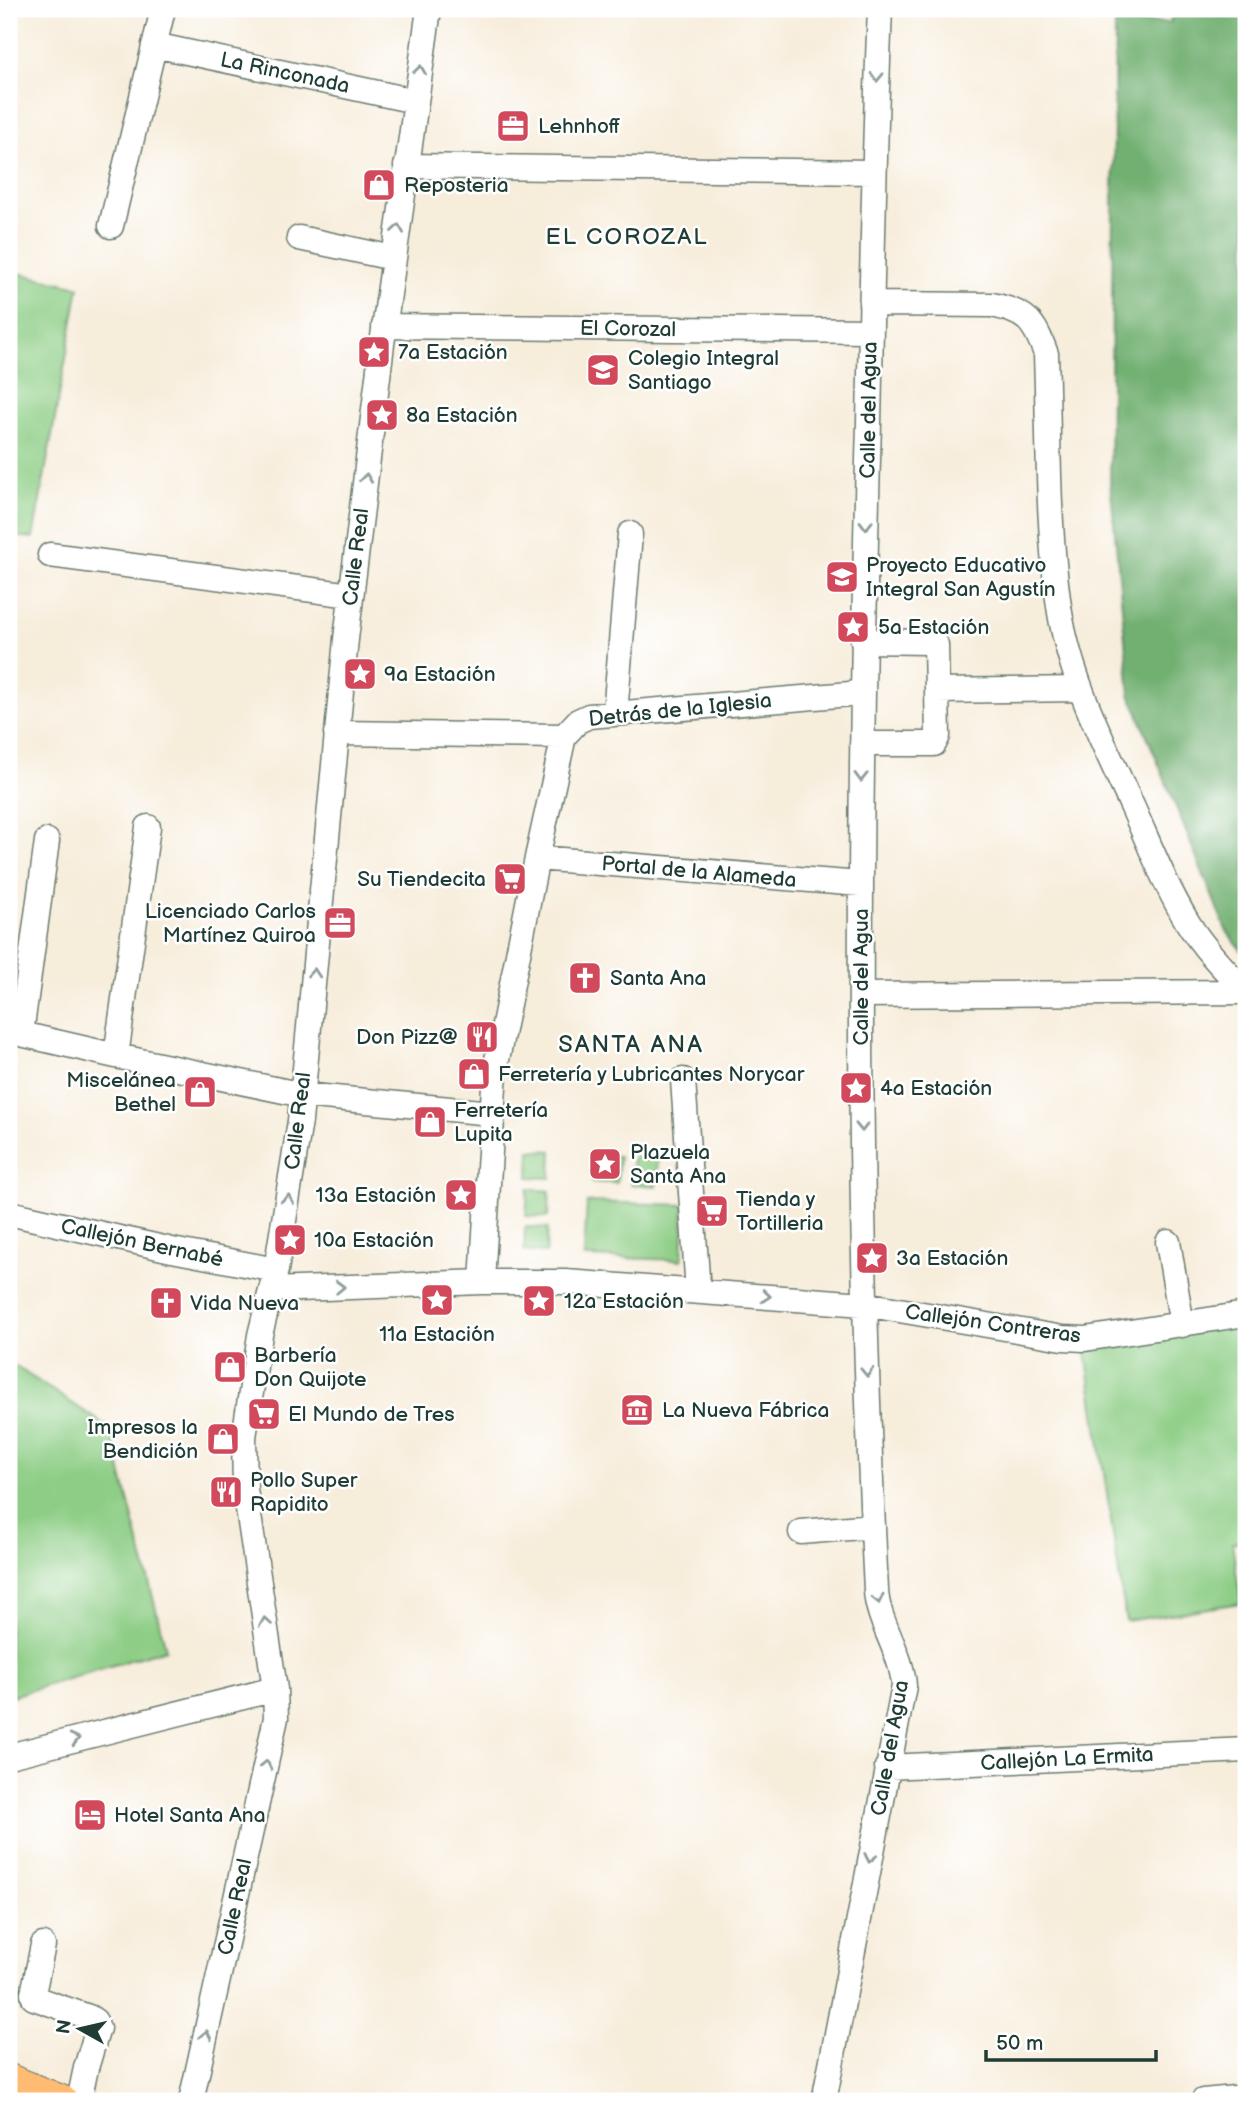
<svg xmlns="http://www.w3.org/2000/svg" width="1255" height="2110" viewBox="0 0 1255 2110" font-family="'Balsamiq Sans',sans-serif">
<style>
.green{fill:#8dcd85;stroke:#56855c;stroke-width:2}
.forest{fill:#72b072;stroke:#487653;stroke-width:2}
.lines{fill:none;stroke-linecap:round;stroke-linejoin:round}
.minor-casing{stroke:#6b7b6e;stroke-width:27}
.major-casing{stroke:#6b7b6e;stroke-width:34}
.minor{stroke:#fff;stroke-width:24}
.major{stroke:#ffbb71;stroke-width:32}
.oneway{stroke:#8f9e9a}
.labels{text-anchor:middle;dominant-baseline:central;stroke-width:5;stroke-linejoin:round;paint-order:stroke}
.street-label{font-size:21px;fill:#1f3d34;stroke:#fff}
.poi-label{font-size:21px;fill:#1f3d34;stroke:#fff;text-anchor:start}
.neighbourhood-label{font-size:23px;letter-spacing:2px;fill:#1f3d34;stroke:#fff}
.quarter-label{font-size:24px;letter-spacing:2px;fill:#1f3d34;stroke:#fff}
</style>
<rect width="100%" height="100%" fill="#fff"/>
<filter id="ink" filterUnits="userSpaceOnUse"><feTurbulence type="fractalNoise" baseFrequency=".0143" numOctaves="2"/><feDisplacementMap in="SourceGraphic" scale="14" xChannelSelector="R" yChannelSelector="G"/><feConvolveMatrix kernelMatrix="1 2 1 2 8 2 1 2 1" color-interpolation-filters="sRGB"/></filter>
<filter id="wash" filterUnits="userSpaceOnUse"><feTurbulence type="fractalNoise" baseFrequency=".00686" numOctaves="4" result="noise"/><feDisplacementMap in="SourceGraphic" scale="28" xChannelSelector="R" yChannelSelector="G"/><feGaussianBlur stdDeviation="1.57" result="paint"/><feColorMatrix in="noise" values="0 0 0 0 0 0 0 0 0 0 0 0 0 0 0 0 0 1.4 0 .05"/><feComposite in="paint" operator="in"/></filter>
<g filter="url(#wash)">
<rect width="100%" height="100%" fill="#f7eddb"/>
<path class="green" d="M9,271L79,287L33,538L9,536Z
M530,1150L552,1151L551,1178L529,1177Z
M593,1155L619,1156L617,1183L592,1182Z
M633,1157L658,1159L656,1186L631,1184Z
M528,1189L550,1191L548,1217L526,1216Z
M587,1202L684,1205L682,1260L584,1257Z
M525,1227L548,1228L546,1253L524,1251Z
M1246,1322V1540L1232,1543L1241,1603L1126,1621L1085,1346Z
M9,1362L110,1428L166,1649L9,1697Z"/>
<path class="forest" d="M1169,9H1246V957L1226,930L1130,694L1110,480L1115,23L1171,22Z"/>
</g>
<g filter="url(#ink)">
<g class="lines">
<defs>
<path id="minor" d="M154,45L415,101
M406,166L874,172
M111,226L163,9
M299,238L393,258
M871,304L992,305C1027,312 1034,321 1046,354C1049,435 1047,518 1058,599C1067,673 1102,740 1133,808C1150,846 1166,887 1188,923C1204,949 1225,970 1246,992
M384,326L871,331
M50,555L351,595
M937,691L1080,689
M615,714L630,534
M336,733L564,736L578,721L589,716L862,693
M862,744H934L938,736L936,645L927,642L863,641
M47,841L21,1034L116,1056L303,1095L492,1113
M537,858L860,884
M861,995L1246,992
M116,1056L148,827
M683,1080L698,1291
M9,1213L172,1250L276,1270
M1168,1242L1182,1325
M482,1282L495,1070L537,858L564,736
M272,1290L482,1282H566L864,1304L1063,1338L1085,1339L1246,1314
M801,1532L873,1526
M9,1756L275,1689
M887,1767L1246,1750
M43,1945L33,1994L34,1998L89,2017L95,2021L98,2028L86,2068L79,2101
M191,2101L276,1718L275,1689L245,1489L244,1437L260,1335L276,1270L300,1121L346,639L382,344L429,9
M824,2101L904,1686C902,1652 877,1622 876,1590C856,1201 858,812 869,423C872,285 874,147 880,9
M1203,2101L1246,2097"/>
<path id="major" d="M9,2080L61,2101"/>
</defs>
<use href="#minor" class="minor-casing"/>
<use href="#major" class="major-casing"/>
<use href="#minor" class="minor"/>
<use href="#major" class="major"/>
</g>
<defs><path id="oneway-chevron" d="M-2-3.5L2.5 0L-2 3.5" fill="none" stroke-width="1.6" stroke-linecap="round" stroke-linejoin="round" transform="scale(1.75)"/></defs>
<g class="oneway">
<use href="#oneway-chevron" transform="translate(420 70) rotate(-82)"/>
<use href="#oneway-chevron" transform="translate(877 77) rotate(92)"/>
<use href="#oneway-chevron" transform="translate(398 229) rotate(-82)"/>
<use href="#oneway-chevron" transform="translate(366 478) rotate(-83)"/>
<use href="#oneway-chevron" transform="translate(866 525) rotate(91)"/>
<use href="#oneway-chevron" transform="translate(861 777) rotate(91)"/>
<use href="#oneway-chevron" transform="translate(314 973) rotate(-85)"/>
<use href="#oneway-chevron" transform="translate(862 1127) rotate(89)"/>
<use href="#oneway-chevron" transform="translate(288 1199) rotate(-81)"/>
<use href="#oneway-chevron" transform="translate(340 1287) rotate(-2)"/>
<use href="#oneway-chevron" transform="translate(766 1296) rotate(5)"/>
<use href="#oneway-chevron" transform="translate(867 1372) rotate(88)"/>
<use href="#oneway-chevron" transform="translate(878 1599) rotate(77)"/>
<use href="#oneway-chevron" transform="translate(265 1622) rotate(-99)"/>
<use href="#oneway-chevron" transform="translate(75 1739) rotate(-14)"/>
<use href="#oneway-chevron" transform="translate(266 1765) rotate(-78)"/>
<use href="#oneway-chevron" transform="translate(870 1858) rotate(101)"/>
<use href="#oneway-chevron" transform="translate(206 2035) rotate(-78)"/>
</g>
</g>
<defs>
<symbol id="office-square" viewBox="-11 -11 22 22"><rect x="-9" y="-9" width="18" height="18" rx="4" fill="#d1495b" stroke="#fff"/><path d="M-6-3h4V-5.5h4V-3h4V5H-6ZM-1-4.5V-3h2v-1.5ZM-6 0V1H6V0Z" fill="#fff"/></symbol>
<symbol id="shop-square" viewBox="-11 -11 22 22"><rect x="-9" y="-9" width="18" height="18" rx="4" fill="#d1495b" stroke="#fff"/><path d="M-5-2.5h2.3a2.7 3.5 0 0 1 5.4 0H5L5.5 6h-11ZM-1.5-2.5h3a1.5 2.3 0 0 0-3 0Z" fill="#fff"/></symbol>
<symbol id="sight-square" viewBox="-11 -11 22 22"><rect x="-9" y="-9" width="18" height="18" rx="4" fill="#d1495b" stroke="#fff"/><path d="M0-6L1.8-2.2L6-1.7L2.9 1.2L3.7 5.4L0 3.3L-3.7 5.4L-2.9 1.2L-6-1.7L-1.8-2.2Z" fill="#fff"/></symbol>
<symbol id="school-square" viewBox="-11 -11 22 22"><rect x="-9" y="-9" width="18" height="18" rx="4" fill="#d1495b" stroke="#fff"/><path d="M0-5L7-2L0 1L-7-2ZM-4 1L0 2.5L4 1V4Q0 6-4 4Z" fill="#fff"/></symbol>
<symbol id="supermarket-square" viewBox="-11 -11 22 22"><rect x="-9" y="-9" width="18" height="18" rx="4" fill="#d1495b" stroke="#fff"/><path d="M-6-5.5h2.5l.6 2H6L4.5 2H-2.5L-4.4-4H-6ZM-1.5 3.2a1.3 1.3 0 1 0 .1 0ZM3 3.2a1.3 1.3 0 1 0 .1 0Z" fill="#fff"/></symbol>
<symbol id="church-square" viewBox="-11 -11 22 22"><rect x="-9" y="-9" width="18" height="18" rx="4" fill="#d1495b" stroke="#fff"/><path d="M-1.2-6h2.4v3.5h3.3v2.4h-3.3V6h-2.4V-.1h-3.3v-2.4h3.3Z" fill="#fff"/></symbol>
<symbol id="restaurant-square" viewBox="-11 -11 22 22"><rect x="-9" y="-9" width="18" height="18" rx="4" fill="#d1495b" stroke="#fff"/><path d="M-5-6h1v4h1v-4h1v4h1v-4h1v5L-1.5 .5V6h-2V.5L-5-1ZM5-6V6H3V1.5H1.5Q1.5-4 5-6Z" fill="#fff"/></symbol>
<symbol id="museum-square" viewBox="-11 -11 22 22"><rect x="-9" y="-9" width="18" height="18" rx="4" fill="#d1495b" stroke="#fff"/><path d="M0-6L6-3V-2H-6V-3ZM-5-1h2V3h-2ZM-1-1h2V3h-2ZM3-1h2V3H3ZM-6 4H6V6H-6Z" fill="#fff"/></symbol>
<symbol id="hotel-square" viewBox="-11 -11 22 22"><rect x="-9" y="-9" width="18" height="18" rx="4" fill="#d1495b" stroke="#fff"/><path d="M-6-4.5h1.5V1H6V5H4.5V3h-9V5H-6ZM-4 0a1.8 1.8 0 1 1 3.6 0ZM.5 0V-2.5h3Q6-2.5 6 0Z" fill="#fff"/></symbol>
</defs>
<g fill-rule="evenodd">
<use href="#office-square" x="494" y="107" width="38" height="38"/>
<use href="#shop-square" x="360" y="166" width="38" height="38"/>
<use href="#sight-square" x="355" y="333" width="38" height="38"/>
<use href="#school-square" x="584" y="351" width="38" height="38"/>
<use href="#sight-square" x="363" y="396" width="38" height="38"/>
<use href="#school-square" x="823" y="558" width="38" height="38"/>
<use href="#sight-square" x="834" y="608" width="38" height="38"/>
<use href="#sight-square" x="341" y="655" width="38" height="38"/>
<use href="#supermarket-square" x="491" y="860" width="38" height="38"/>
<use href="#office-square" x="321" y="904" width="38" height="38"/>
<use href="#church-square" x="566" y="959" width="38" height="38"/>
<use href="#restaurant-square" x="463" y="1018" width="38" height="38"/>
<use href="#shop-square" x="455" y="1055" width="38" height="38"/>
<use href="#sight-square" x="837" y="1069" width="38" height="38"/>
<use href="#shop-square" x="181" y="1073" width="38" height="38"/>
<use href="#shop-square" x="411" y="1103" width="38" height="38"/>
<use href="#sight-square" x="586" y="1145" width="38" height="38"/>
<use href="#sight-square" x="442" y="1176" width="38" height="38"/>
<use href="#supermarket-square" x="693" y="1192" width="38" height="38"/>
<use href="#sight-square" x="271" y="1221" width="38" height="38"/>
<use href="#sight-square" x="853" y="1239" width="38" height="38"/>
<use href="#sight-square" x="418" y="1281" width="38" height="38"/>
<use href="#sight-square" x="520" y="1282" width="38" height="38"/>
<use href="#church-square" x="147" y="1284" width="38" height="38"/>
<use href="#shop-square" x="211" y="1348" width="38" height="38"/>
<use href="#museum-square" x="618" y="1391" width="38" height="38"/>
<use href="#supermarket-square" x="245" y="1395" width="38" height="38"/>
<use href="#shop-square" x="204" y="1420" width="38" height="38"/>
<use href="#restaurant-square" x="207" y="1473" width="38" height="38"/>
<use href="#hotel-square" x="71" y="1796" width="38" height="38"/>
</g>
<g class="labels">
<g class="street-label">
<text transform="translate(285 73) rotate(12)">La Rinconada</text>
<text transform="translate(628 329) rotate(1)">El Corozal</text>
<text transform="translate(869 410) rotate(-89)">Calle del Agua</text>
<text transform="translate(356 557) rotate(-83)">Calle Real</text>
<text transform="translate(680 710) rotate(-6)">Detrás de la Iglesia</text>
<text transform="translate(699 872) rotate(5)">Portal de la Alameda</text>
<text transform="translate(861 977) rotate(-90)">Calle del Agua</text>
<text transform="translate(298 1121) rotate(-83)">Calle Real</text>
<text transform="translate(142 1243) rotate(12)">Callejón Bernabé</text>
<text transform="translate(993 1324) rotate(8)">Callejón Contreras</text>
<text transform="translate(890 1748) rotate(-80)">Calle del Agua</text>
<text transform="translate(1067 1759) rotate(-3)">Callejón La Ermita</text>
<text transform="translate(235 1907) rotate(-78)">Calle Real</text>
</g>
<g class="poi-label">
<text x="538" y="126">Lehnhoff</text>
<text x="404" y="185">Reposteria</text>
<text x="398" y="352">7a Estación</text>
<text x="628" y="358">Colegio Integral<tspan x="628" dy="24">Santiago</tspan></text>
<text x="406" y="415">8a Estación</text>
<text x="866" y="565">Proyecto Educativo<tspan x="866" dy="24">Integral San Agustín</tspan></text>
<text x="878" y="627">5a Estación</text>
<text x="384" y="674">9a Estación</text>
<text x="486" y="879" text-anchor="end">Su Tiendecita</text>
<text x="316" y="911" text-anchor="end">Licenciado Carlos<tspan x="316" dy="24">Martínez Quiroa</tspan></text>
<text x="610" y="978">Santa Ana</text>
<text x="458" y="1037" text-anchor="end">Don Pizz@</text>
<text x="498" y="1074">Ferretería y Lubricantes Norycar</text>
<text x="176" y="1080" text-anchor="end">Miscelánea<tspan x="176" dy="24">Bethel</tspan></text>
<text x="880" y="1088">4a Estación</text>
<text x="454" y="1110">Ferretería<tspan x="454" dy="24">Lupita</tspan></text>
<text x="630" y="1152">Plazuela<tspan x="630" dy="24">Santa Ana</tspan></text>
<text x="436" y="1195" text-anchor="end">13a Estación</text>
<text x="736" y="1199">Tienda y<tspan x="736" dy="24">Tortilleria</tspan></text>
<text x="314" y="1240">10a Estación</text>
<text x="896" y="1258">3a Estación</text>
<text x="564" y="1301">12a Estación</text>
<text x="190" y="1303">Vida Nueva</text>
<text x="437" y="1334" text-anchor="middle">11a Estación</text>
<text x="254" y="1355">Barbería<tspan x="254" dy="24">Don Quijote</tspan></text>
<text x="662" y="1410">La Nueva Fábrica</text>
<text x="288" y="1414">El Mundo de Tres</text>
<text x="198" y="1427" text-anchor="end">Impresos la<tspan x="198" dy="24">Bendición</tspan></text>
<text x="250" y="1480">Pollo Super<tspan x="250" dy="24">Rapidito</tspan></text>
<text x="114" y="1815">Hotel Santa Ana</text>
</g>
<g class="neighbourhood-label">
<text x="627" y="237">EL COROZAL</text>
</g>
<g class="quarter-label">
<text x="631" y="1044">SANTA ANA</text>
</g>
</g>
<rect width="1255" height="2110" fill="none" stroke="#fff" stroke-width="35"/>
<g transform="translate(80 2029) rotate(278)" stroke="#ffffff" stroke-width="5" paint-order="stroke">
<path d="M0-5L12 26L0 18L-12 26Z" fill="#1f3d34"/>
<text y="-10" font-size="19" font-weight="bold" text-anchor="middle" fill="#1f3d34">N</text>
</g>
<path d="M986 2050v10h170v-10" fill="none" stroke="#1f3d34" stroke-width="3.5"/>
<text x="996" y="2050" font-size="21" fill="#1f3d34" stroke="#ffffff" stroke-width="5" paint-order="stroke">50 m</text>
</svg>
